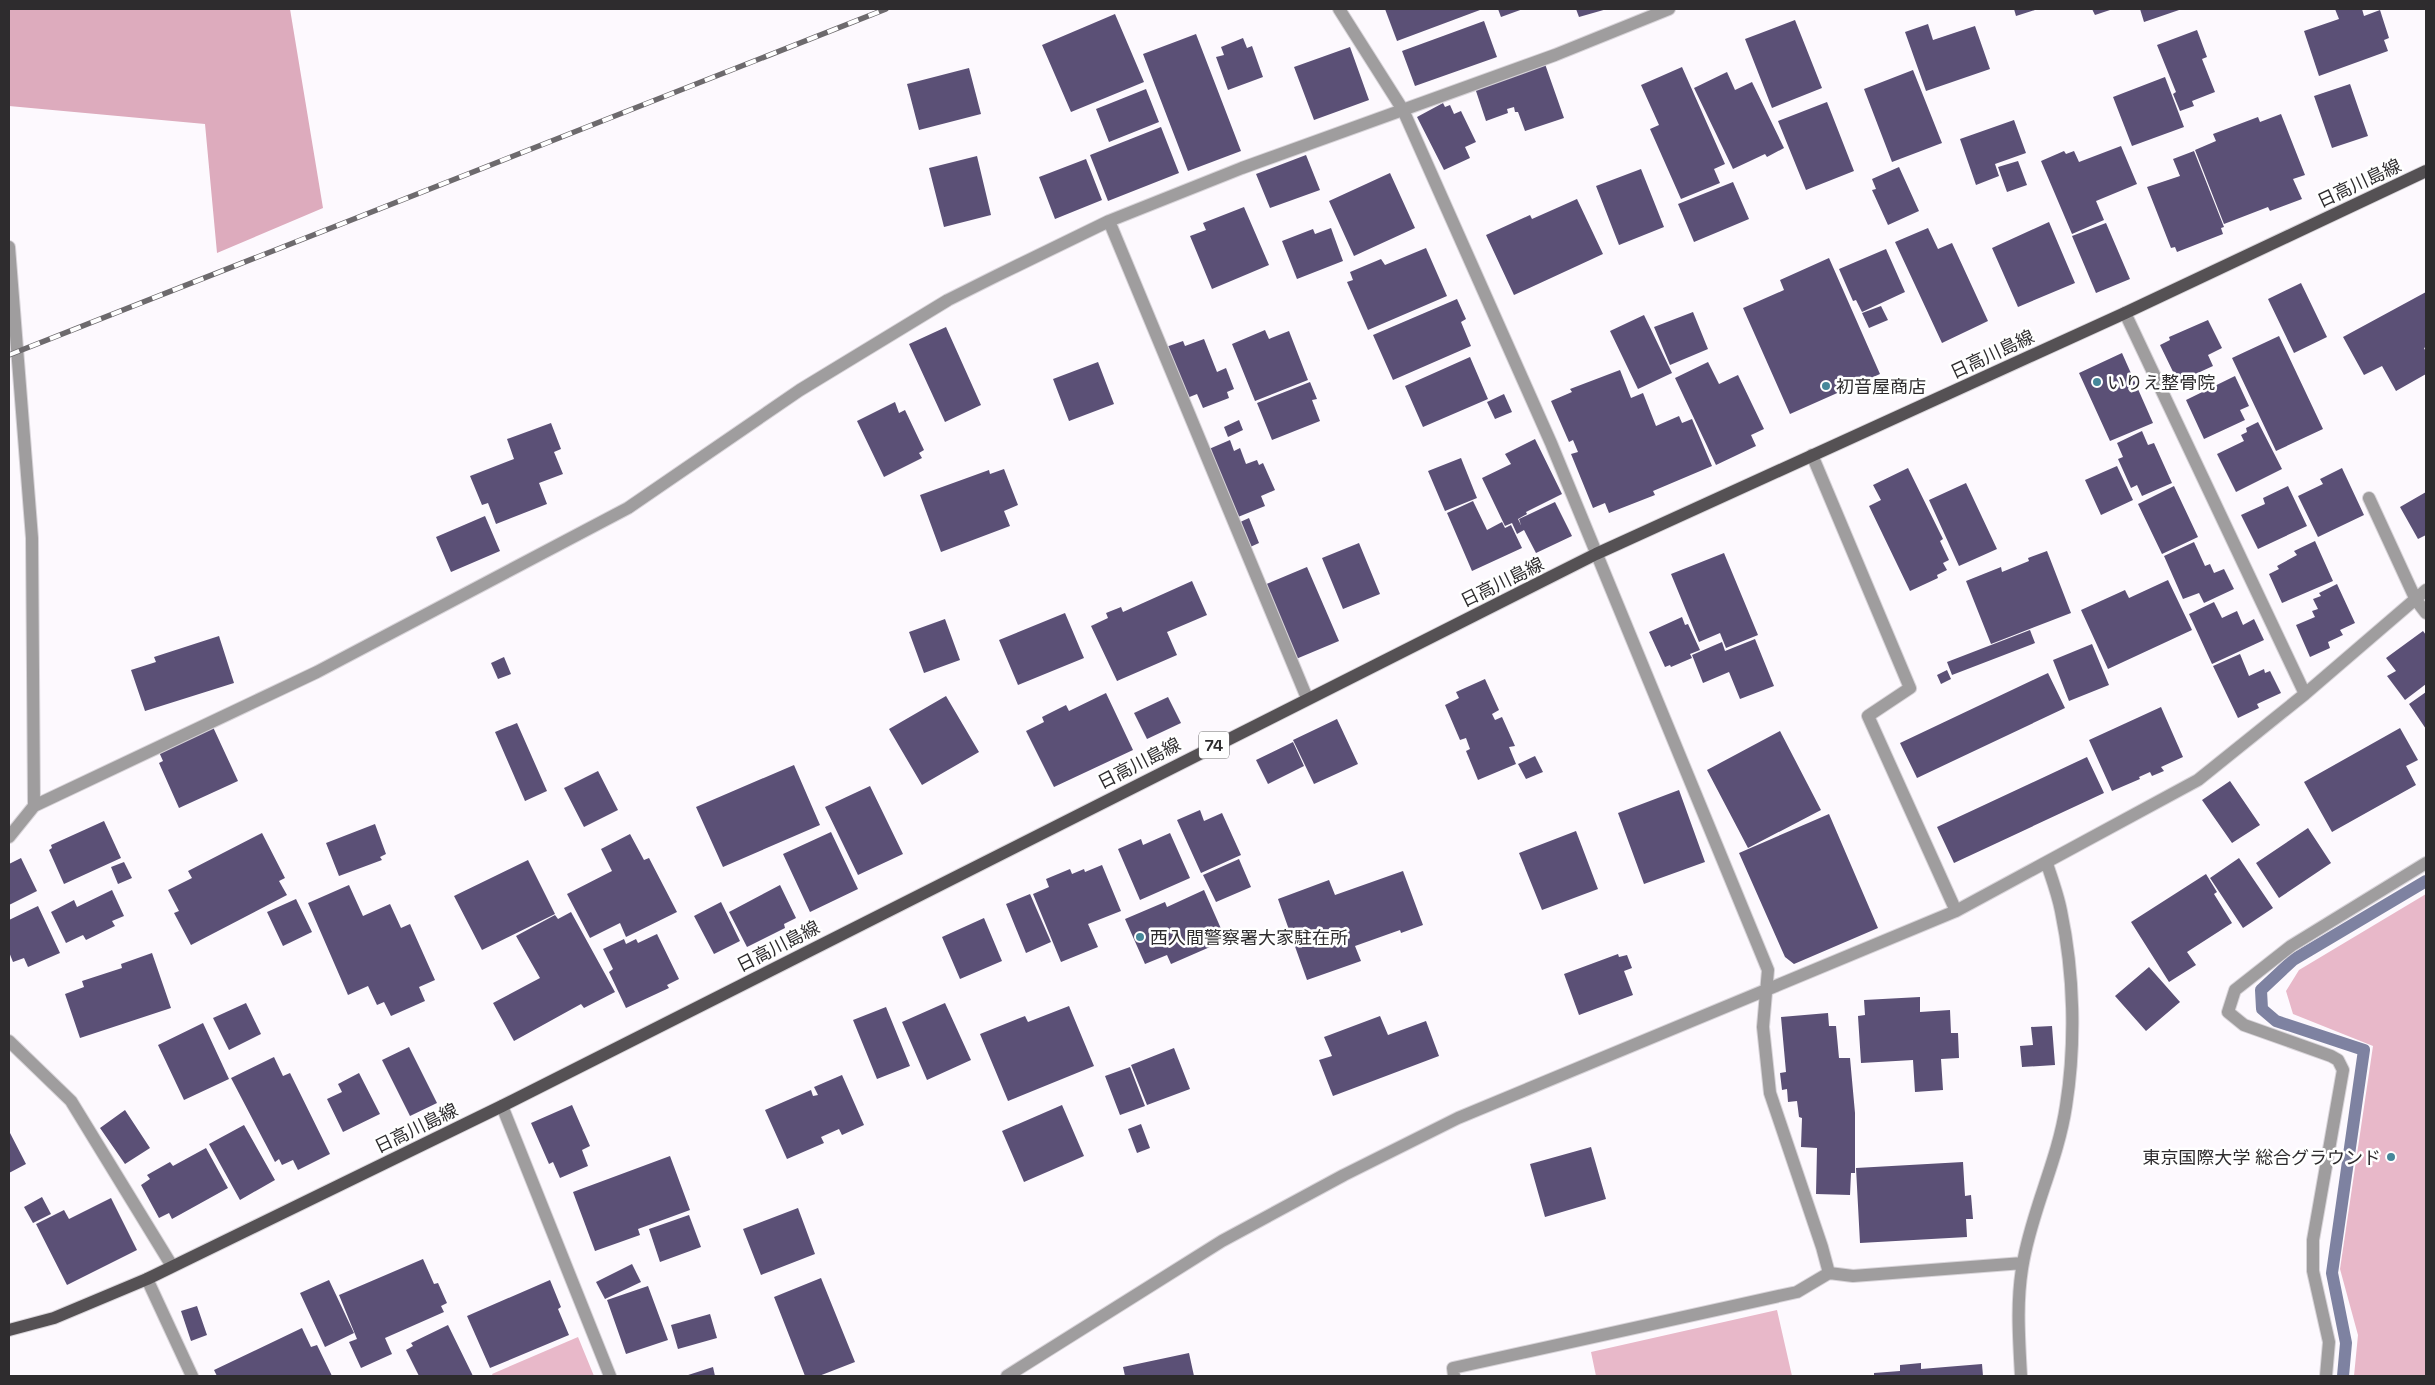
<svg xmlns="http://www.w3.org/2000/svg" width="2435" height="1385" viewBox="0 0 2435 1385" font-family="'Space Grotesk','Noto Sans JP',sans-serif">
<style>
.green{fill:#e8b8c9}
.forest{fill:#ddabbd}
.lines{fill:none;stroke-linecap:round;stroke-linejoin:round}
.stream{stroke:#7e82a1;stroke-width:12}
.building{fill:#5b5076}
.lane-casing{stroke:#d8d4d9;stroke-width:14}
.street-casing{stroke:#d8d4d9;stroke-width:14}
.primary-casing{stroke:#d8d4d9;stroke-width:14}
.lane{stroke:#9f9d9e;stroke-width:12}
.street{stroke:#9f9d9e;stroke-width:12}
.primary{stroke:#555154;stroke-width:12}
.rail-casing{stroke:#6d6a6d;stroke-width:5.5}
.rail{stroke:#fff;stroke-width:4;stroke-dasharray:11;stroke-linecap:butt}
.poi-dot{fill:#46879a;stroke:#fff;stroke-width:2}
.labels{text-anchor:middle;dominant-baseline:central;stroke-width:5;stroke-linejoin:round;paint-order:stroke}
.shield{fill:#fff;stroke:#6d6b6d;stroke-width:1}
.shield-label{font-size:16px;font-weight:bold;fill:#2e2c2e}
.street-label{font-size:18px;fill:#2e2c2e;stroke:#fff}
.poi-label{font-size:18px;fill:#2e2c2e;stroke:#fff;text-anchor:start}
</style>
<rect width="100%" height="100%" fill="#fdf9fe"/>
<path class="green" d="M2426,894V1376H2354L2358,1335L2340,1269L2373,1046L2293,1014L2286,991L2299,970Z
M1777,1310L1792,1376H1596L1591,1352Z
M578,1337L594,1376H493L492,1374Z"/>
<path class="forest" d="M9,9H290L323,208L217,253L205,124L9,106Z"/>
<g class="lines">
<path class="stream" d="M2343,1376L2346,1343L2332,1273L2364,1050L2276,1021L2262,1009L2261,990L2293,960L2426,881"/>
</g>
<path class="building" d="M1385,9H1479L1480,10L1397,41Z
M1498,9H1523L1501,17Z
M1576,9H1607L1579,17Z
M2014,9H2038L2016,16Z
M2092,9H2113L2095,15Z
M2140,9H2182L2144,22Z
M2335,9H2362L2364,16L2380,10L2389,38L2384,40L2388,51L2319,76L2304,31L2339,19Z
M1115,14L1144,82L1071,112L1042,45Z
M1795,20L1822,88L1772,108L1745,39Z
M1484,21L1497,57L1415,86L1402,51Z
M1928,24L1933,40L1975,26L1990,69L1926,91L1905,32Z
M2197,30L2207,57L2202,59L2215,92L2192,101L2194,106L2180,111L2173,94L2176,92L2157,45Z
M1196,34L1241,151L1188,171L1143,54Z
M1243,38L1247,48L1252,46L1263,77L1228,90L1216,57L1224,55L1221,47Z
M1350,47L1369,100L1314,120L1294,67Z
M1545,64L1564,118L1525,131L1518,112H1515L1514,107L1507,109L1508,113L1486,121L1475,88Z
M1682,67L1725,164L1714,169L1720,183L1681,199L1650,129L1659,125L1641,85Z
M969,68L981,114L919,130L907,84Z
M1913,70L1942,143L1892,162L1864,89Z
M1727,72L1735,90L1752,82L1784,148L1767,157L1765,154L1733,169L1694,88Z
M2165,77L2184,127L2132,146L2113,97Z
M2350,84L2368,136L2332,148L2314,96Z
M1146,89L1159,122L1109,142L1096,109Z
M1827,102L1854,171L1806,190L1778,121Z
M1443,103L1445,107L1450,105L1454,114L1461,111L1476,142L1465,147L1470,158L1444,170L1417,117Z
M2281,114L2305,175L2293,179L2302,199L2270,211L2268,207L2224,224L2195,150L2216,141L2213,134L2258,117L2260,122Z
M2014,120L2026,153L1995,164L1999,176L1976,185L1960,139Z
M1161,127L1179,173L1108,201L1090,155Z
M2121,146L2137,184L2096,201L2104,220L2072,234L2041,161L2064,151L2066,154L2074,151L2079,162Z
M2194,151L2224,227L2221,228L2223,234L2177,252L2175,247L2171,248L2147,187L2180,176L2173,159Z
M1306,155L1320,190L1270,208L1256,174Z
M977,156L991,215L944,227L929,168Z
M1086,159L1102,200L1055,219L1039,177Z
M2018,161L2027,185L2007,192L1998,167Z
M1899,167L1919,211L1888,225L1872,190L1876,189L1872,179Z
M1641,169L1664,227L1619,245L1596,186Z
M1390,173L1415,228L1354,256L1329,201Z
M1733,182L1749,219L1694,242L1678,204Z
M1577,199L1603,254L1514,295L1486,235L1530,215L1532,219Z
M1244,207L1269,265L1212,289L1190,236L1206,230L1203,223Z
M2049,222L2075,283L2018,307L1992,248Z
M2106,223L2130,279L2096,293L2072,236Z
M1331,228L1343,261L1297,279L1282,241L1313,229L1315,234Z
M1928,228L1938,249L1952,243L1988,321L1942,343L1895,242Z
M1426,248L1447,296L1368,330L1347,282L1353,280L1350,272L1381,259L1385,265Z
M1886,249L1905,292L1862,312L1856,300L1853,301L1839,269Z
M1829,258L1880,374L1790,414L1743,308L1784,290L1780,280Z
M2301,283L2327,337L2294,353L2268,299Z
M2426,292V347L2424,348L2426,352V374L2396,391L2382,366L2364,375L2343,337Z
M1457,299L1466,319L1461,322L1471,346L1393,380L1373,335Z
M1881,306L1888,320L1869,328L1862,313Z
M1693,312L1708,349L1670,365L1654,327Z
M1644,315L1672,373L1638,389L1610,331Z
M2208,320L2222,348L2208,355L2213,366L2178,382L2160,345L2170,340L2169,337Z
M946,327L981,405L945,422L909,344Z
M1265,330L1269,339L1289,331L1308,380L1255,401L1232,344Z
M2279,336L2323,429L2276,451L2232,358Z
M1204,339L1217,372L1226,368L1234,389L1227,392L1229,398L1203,408L1197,394L1187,398L1166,347L1183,341L1185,346Z
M2122,353L2153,423L2110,441L2079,373Z
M1470,357L1488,399L1423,427L1405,386Z
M1098,362L1114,404L1069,421L1053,379Z
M1708,362L1719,384L1738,375L1764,429L1751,435L1756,446L1716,465L1675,378Z
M1620,370L1631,398L1643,393L1656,426L1679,416L1682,423L1692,419L1712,466L1653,491L1655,495L1609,513L1605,503L1593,508L1571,454L1578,452L1573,440L1569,442L1551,401L1572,392L1570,389Z
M2235,376L2249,406L2240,410L2245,420L2204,439L2186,400Z
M1310,382L1317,399L1312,400L1320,421L1272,440L1257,403Z
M1504,394L1512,412L1495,419L1487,402Z
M895,402L899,413L905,410L924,450L919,453L922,458L884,477L857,421Z
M1239,420L1243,430L1228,437L1224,427Z
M2258,422L2282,469L2236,492L2217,454L2244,441L2241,435L2247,432L2246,428Z
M551,423L561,449L554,452L563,474L539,483L547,504L496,524L488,503L482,505L470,476L514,459L507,439Z
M2142,431L2148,445L2154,443L2172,483L2142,496L2137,485L2131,488L2118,459L2123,457L2117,443Z
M1535,439L1562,494L1526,512L1527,514L1518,519L1521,525L1519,519L1555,502L1572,536L1536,553L1524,530L1517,534L1512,523L1505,526L1482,478L1511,464L1505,454Z
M1230,440L1234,451L1240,448L1246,464L1257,460L1259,465L1263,463L1275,490L1261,496L1265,506L1238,517L1209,449Z
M1461,458L1477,498L1445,511L1428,471Z
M2117,466L2133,500L2101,515L2085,480Z
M1908,468L1943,539L1940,541L1949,560L1943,563L1947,570L1937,575L1938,578L1910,591L1869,506L1881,500L1873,485Z
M2342,468L2364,515L2318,537L2298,496L2323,484L2320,479Z
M1004,469L1018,505L1004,511L1010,526L941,552L920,495L989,470L990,474Z
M1966,483L1997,549L1959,566L1929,500Z
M2174,486L2198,537L2162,554L2138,504Z
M2288,486L2307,526L2258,549L2241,515L2265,504L2263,498Z
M2426,492V535L2418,539L2400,507Z
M1473,501L1487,530L1502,522L1505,528L1511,525L1522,548L1472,571L1447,513Z
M485,516L500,551L451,572L436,537Z
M1249,518L1259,543L1248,548L1238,523Z
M2315,541L2333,581L2282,603L2269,574L2279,569L2277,566L2297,555L2294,551Z
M2194,542L2205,566L2210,564L2214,573L2224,569L2234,589L2204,603L2199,593L2183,599L2164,556Z
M1359,543L1380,594L1343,609L1322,558Z
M2047,551L2071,613L1991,644L1966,581L2001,567L2002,572L2029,561L2028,558Z
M1724,553L1758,635L1726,648L1720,633L1699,642L1671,574Z
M1307,567L1339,641L1296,659L1264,585Z
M2168,580L2192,630L2108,669L2081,610L2125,590L2129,598Z
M1192,581L1207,615L1167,632L1177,655L1117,681L1091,626L1108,618L1106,613L1121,607L1123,612Z
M2337,584L2355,623L2340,630L2343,635L2328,642L2330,648L2310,657L2296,625L2315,617L2312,611L2318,609L2313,599L2321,596L2319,593Z
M2214,602L2222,618L2237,611L2243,625L2254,619L2264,640L2212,664L2189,614Z
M1065,613L1084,658L1018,685L999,640Z
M1682,617L1685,625L1688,624L1700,650L1690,654L1692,658L1671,667L1670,665L1665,667L1649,632Z
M945,619L960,660L924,673L909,632Z
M2030,630L2035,643L1952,675L1947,662Z
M2423,631L2426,635V684L2405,700L2387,676L2396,671L2386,658Z
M219,636L234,683L145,711L131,670L156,662L154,657Z
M1755,639L1774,686L1740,699L1729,672L1703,683L1692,655L1722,642L1725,651Z
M2092,644L2109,685L2069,701L2053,660Z
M2240,654L2249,676L2264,669L2265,673L2270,671L2281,693L2257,704L2259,708L2238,718L2213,666Z
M504,657L511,674L498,679L491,663Z
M1947,670L1951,679L1941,684L1937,675Z
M2048,673L2065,708L1917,778L1900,743Z
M1485,679L1499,710L1492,714L1495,720L1502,717L1515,746L1509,747L1516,764L1478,780L1466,751L1470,749L1466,738L1460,740L1445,705L1459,698L1456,692Z
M2426,692V729L2409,704Z
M1106,693L1133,750L1054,787L1026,731L1044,722L1042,717L1066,705L1069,711Z
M946,696L979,752L922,785L889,729Z
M1168,697L1181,723L1147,739L1134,713Z
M2161,707L2183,757L2161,767L2164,771L2152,776L2150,772L2139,777L2140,779L2112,791L2089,740Z
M1337,719L1358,764L1314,784L1293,740Z
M517,723L547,791L525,801L495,732Z
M213,727L238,781L179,808L159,763L163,761L159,752Z
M2400,728L2418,760L2406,766L2416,785L2332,832L2304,782Z
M1780,731L1821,810L1748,848L1707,770Z
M1293,742L1304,766L1268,784L1256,760Z
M1535,756L1543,772L1526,779L1518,764Z
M2087,757L2104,793L1954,863L1937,827Z
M794,765L820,825L723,867L696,807Z
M598,771L618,810L584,827L564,788Z
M2230,781L2260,825L2232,843L2202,800Z
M870,786L903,854L858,875L825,807Z
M1679,790L1705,862L1644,884L1618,813Z
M1200,810L1204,821L1222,813L1241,855L1201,873L1177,820Z
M1829,814L1878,928L1794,964L1785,957L1739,853Z
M104,821L121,858L64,884L49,850L52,848L51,845Z
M375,824L386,854L380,857L382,860L339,876L326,843Z
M2308,828L2331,863L2279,898L2256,863Z
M1576,831L1598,889L1542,910L1519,853Z
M831,832L858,889L810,912L783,854Z
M262,833L285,878L279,881L287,895L191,945L174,913L179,911L168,890L192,878L188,871Z
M1170,833L1190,878L1140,900L1118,849L1141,839L1143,845Z
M630,834L644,860L649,858L677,912L626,937L620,923L590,938L567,894L612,871L601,849Z
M21,858L37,891L9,905V864Z
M2239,858L2273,908L2243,928L2210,878Z
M1239,859L1251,887L1216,902L1203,875Z
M528,860L555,914L482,950L454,896Z
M124,862L132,878L118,884L111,867Z
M1102,865L1121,911L1088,924L1098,947L1061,962L1033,894L1049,887L1046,879L1070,869L1072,874L1084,869L1085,872Z
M1403,871L1423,925L1401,933L1400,930L1355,946L1361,961L1307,980L1278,899L1329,880L1335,895Z
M2206,874L2217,892L2214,894L2232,923L2187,952L2196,965L2169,982L2131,922Z
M349,885L363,916L390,904L401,928L410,924L435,980L419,987L425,1001L391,1016L384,1002L377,1005L368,986L348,995L308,903Z
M780,885L796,918L784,924L785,928L747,947L729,912Z
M112,890L124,916L112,921L115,926L86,940L83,935L66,943L51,912L74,900L77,907Z
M1204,890L1226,940L1171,964L1167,955L1145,964L1125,919L1165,902L1167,907Z
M1030,894L1051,942L1026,953L1006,904Z
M296,899L312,932L283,946L267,912Z
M721,902L740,941L714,954L694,916Z
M38,906L60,953L28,967L24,958L13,962L9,952V920Z
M571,912L615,992L584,1008L581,1004L514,1041L493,1003L540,978L516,936L555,915L558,919Z
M984,918L1002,961L960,979L942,937Z
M657,934L679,979L667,985L669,988L626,1008L609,972L613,969L603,949L624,939L626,944L636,939L638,943Z
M152,953L171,1008L80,1038L65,994L84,987L82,981L122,968L121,964Z
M1618,954L1619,957L1627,955L1632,968L1624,971L1633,995L1579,1015L1564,974Z
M2149,967L2180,1002L2146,1031L2115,996Z
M1920,997V1012L1950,1010L1951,1033H1958L1959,1058L1941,1059L1943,1090L1915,1092L1913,1060L1861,1063L1858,1016L1865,1015L1864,1000Z
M246,1003L261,1034L229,1050L213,1018Z
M945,1003L971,1060L927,1080L902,1022Z
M1069,1006L1094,1066L1008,1101L980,1034L1025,1016L1028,1022Z
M886,1007L910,1066L877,1079L853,1020Z
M1828,1013L1829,1026H1836L1839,1058H1850L1855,1113V1173H1851L1850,1195L1816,1194L1817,1148L1801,1147L1802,1118L1799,1117L1797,1101L1788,1102L1787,1089L1782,1090L1780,1073L1786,1072L1781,1017Z
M1380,1016L1388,1035L1426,1021L1439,1056L1333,1096L1319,1060L1332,1056L1324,1037Z
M203,1023L229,1079L184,1100L158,1045Z
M2052,1026L2055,1065L2022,1067L2020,1046L2033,1045L2031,1027Z
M409,1047L437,1103L410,1116L382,1060Z
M1174,1048L1190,1089L1147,1105L1131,1065Z
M274,1057L283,1076L290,1073L330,1154L298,1170L293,1160L282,1165L279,1159L275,1162L231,1078Z
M1130,1067L1145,1106L1120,1115L1105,1076Z
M359,1073L380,1114L343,1132L327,1099L342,1092L338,1084Z
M842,1075L864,1125L842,1135L839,1129L821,1137L824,1143L787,1159L765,1110L811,1090L813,1096L818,1095L814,1087Z
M572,1105L590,1146L582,1150L588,1166L560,1178L553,1162L549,1164L531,1123Z
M1062,1105L1084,1156L1024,1182L1002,1131Z
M125,1110L150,1148L125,1164L100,1128Z
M1141,1124L1150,1148L1137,1153L1128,1129Z
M244,1125L275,1180L240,1200L209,1144Z
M9,1131L26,1164L9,1173Z
M1591,1147L1606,1199L1545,1217L1530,1164Z
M206,1148L228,1188L172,1219L169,1213L159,1218L141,1185L150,1179L147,1175L170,1162L173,1166Z
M670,1156L690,1210L638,1229L640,1235L595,1251L573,1192Z
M1963,1162L1965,1196L1971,1195L1973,1219H1966L1967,1237L1860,1243L1856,1168Z
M42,1197L51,1214L33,1223L24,1207Z
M111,1198L137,1250L67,1285L36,1224L64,1210L69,1219Z
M798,1208L815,1254L761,1275L743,1229Z
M689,1215L701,1247L660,1262L649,1229Z
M423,1259L434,1284L438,1283L447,1303L441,1306L444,1312L385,1338L392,1354L361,1368L349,1342L357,1339L339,1295Z
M632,1264L641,1282L605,1299L596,1282Z
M821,1278L855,1362L819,1376H805L774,1297Z
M329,1280L354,1333L325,1347L300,1293Z
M550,1280L561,1307L558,1309L569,1335L490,1368L467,1316Z
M648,1286L668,1340L626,1354L607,1300Z
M197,1306L207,1335L191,1341L181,1311Z
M710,1314L717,1338L678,1349L671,1325Z
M448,1325L473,1376H419L406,1350L413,1346L411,1343Z
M302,1328L311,1347L317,1345L332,1376H217L214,1370Z
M1189,1353L1194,1376H1125L1123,1367Z
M1921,1363V1369L1982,1364L1983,1376H1874V1373L1900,1371V1365Z
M713,1367L715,1376H685Z"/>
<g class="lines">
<defs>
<path id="lane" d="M2326,1376L2329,1342L2313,1271V1240L2343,1070L2338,1060L2331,1056L2244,1025L2228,1012L2235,990L2291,946L2426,863"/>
<path id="street" d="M1339,9L1403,110L1551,443L1768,970L1763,1027L1770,1093L1822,1247L1829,1273L1853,1276L2023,1263
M1109,221L1307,698
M9,247L32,538L34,806
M2125,313L2305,694
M1812,455L1910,688L1868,716L1956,911
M2369,498L2416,600L2426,613
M9,837L34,806L317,672L628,508L800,390L948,300L996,276L1109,221L1242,168L1555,55L1669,9
M9,1041L71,1101L172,1266
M502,1106L610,1376
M147,1279L192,1376
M1007,1376L1222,1241L1344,1175L1458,1118L1956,911L2198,780L2305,694L2426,590
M1454,1376L1453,1368L1797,1292L1829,1273
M2021,1376C2019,1339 2016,1300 2023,1263C2032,1210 2058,1160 2066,1106C2076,1043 2074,973 2061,911C2058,895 2052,879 2047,864"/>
<path id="primary" d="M9,1330L54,1318L147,1279L502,1106L1596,554L2125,313L2426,171"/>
</defs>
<use href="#lane" class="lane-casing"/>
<use href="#street" class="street-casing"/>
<use href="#primary" class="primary-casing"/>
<use href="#lane" class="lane"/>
<use href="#street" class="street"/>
<use href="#primary" class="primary"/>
<defs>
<path id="rail" d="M9,355L886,9"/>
</defs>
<use href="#rail" class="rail-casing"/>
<use href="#rail" class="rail"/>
</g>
<g class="poi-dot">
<circle cx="2097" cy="382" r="5"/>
<circle cx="1826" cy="386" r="5"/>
<circle cx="1140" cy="937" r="5"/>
<circle cx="2391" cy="1157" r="5"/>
</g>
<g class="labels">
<rect class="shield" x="1199" y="731.5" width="30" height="27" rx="4"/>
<g class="shield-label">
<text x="1214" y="745">74</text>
</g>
<g class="street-label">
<text transform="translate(2359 183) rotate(-25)">日高川島線</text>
<text transform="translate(1992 354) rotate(-25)">日高川島線</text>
<text transform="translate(1502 582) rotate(-26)">日高川島線</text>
<text transform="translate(1139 763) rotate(-27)">日高川島線</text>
<text transform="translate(778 946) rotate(-27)">日高川島線</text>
<text transform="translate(416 1128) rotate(-26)">日高川島線</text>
</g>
<g class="poi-label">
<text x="2107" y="382">いりえ整骨院</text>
<text x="1836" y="386">初音屋商店</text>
<text x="1150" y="937">西入間警察署大家駐在所</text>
<text x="2381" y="1157" text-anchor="end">東京国際大学 総合グラウンド</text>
</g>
</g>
<rect width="2435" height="1385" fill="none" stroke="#2e2c2e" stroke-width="20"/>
</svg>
